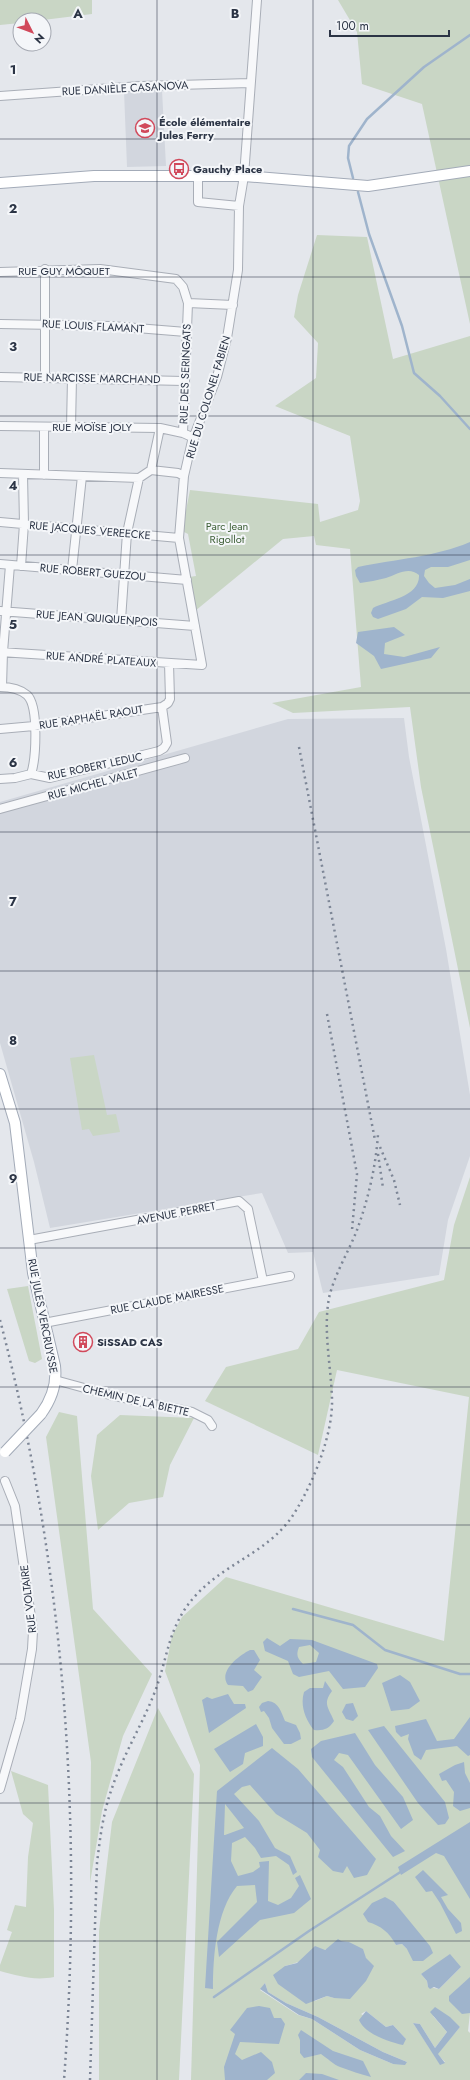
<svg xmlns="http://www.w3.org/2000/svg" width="470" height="2080" viewBox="0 0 470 2080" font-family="Jost,sans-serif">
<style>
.built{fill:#d2d6de}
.green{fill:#c9d6c5;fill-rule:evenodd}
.water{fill:#9fb4cc;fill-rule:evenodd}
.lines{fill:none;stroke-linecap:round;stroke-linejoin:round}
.stream{stroke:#9fb4cc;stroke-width:2.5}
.minor-casing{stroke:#a9aeb7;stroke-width:10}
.major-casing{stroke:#a3abb8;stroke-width:12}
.minor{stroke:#f7f8fa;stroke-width:8}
.major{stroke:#fff;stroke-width:10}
.rail{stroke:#7d8696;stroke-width:2.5;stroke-dasharray:2 4;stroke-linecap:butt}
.major-bridge-casing{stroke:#a3abb8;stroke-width:12;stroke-linecap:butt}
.major-bridge{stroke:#fff;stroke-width:10}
.grid{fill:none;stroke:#2b3445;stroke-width:1;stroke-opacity:0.55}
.labels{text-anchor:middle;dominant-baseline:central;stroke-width:4;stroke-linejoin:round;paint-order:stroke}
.street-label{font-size:11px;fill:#2b3445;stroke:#f4f6f9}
.poi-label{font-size:11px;font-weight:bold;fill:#2b3445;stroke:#f4f6f9;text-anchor:start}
.park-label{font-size:11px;fill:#3f6138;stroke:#f4f6f9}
.grid-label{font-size:13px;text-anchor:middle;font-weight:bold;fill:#2b3445;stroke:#f4f6f9;stroke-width:4;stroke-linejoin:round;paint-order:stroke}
</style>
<rect width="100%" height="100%" fill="#e4e7ec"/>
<path class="built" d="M154,89L162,90L166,166L127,167L124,91Z
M404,718L409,757L446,949L470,1095V1156L448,1220L439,1275L323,1293L313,1252L288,1253L262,1193L50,1228L34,1162L0,1043V802L288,719Z"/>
<path class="green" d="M0,0H92V14L43,20H20V23L0,25Z
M338,0H470V324L422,104L362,84L357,32Z
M317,235L367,237L393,359L470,336V1028L421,787L410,707L293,713L272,703L361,687L350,549L316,545L314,536L283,539L195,611L189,577L196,576L188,534L182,531L190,490L318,504L320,522L358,510L360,501L350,436L275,406L316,378L318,343L294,317L298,295Z
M94,1055L107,1115L116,1114L120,1132L93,1136L89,1129L82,1130L70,1058Z
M470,1177V1978L457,1989L462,2013H470L468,2031L470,2033V2080H191L200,1765L165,1671L172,1636L182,1617L226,1577L444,1641L469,1397L337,1370L318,1455L205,1401L226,1367L298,1349L319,1312L444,1280L454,1225ZM394,1902L411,1924L407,1949L402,1944L396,1945L392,1937L380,1925ZM341,1941L349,1942L366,1958L334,1998L327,1996L315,2001L285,1966C305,1961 323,1951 341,1941ZM461,1967L439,1989L428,1987L427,1981L421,1974ZM265,1983L268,1992L286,2003L318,2017L383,2052L407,2062L393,2064L360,2050L312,2019L298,2015L260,1990ZM366,2011L386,2027L393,2025L406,2039L361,2014ZM433,2016L460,2027L437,2054L445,2062L440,2064L413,2023L420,2024L435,2048L447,2032Z
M28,1286L42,1359L35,1363L29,1361L7,1289Z
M59,1412L77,1416L93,1609L152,1674L123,1736L102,1811L90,1883L91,1762L46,1437Z
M120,1415L194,1418L170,1465L163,1497L129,1503L98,1530L91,1476L97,1435Z
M158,1708L194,1774L179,2080H99V1931L112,1822Z
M11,1771L48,1785L54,1910V1977C34,1981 19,1976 0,1971V1965L12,1932L7,1930L15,1905L26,1907L28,1857L33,1823L23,1814Z"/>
<path class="water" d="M470,542V560L448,567H431L425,570L424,576L429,583L435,588L455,585L470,579V591L443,598L422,597L406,609L378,619L373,617L371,613L373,608C388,600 420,597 419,575C409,566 397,574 386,578C377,580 369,582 360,583L356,576L355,570L358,567C396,559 435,557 470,542Z
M394,627L405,635L385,643L384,654L404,657L440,647L431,658L381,669L374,656L356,643L358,632Z
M267,1638L280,1646L290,1639L312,1640L377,1664L378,1668L365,1687L343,1689L329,1671L299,1677L293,1674L288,1661L265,1651L263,1642ZM310,1645L319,1653L316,1662L303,1664C297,1658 296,1655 299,1647Z
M250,1650H254L260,1660L254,1670L262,1677L253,1690L248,1692L243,1686L228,1685C218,1672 238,1656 250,1650Z
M400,1675L410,1682L420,1701L409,1709L391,1711L382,1683Z
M325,1681L332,1691C322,1704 329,1708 334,1721C329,1729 323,1731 314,1730C305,1719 300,1705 304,1692L310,1688H323Z
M228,1694L234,1704H245L246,1708L209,1733L202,1700L207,1697L212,1699Z
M268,1701C279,1702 281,1712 285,1721L296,1725L300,1733L301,1739L291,1744H284L272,1728L269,1718L264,1711L261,1712L259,1707L262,1703Z
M353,1703L358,1716L353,1721L346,1719L342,1712L346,1704Z
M470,1717V1755L468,1756L457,1746L426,1750L421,1760L414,1755L408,1739L409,1734L401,1737L396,1732L395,1726L426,1719L437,1741L454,1739Z
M256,1724L263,1737V1746L245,1753L243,1764L230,1772L214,1749Z
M384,1726L445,1802L449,1818L445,1824L438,1825L418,1803L368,1730Z
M355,1733L375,1765L403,1797L413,1820L401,1829L348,1755L339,1753L334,1760L343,1767L369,1807L380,1816L391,1836L405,1851L393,1857L312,1757L311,1749L321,1741Z
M272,1748L298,1769L376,1859L367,1875L354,1878L347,1866L343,1873L333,1871L318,1857L320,1850L307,1833L276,1814L250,1785L242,1787L234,1794L259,1821L275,1848L290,1856L297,1872L293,1875L289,1865L276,1856L261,1858L255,1848L245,1837L232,1843L231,1861L238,1876L253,1872L260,1867L259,1862L269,1861L268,1901L278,1905L291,1898L299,1886L295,1878L300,1875L311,1899L294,1913L260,1920L219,1957L217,1942L257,1902L255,1885L237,1886C216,1911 213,1957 213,1989L205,1988L217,1791ZM225,1804L244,1828L225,1835H224Z
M464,1762L465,1773L470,1783V1808L460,1811L453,1806L454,1792L446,1780L442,1781L439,1774L455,1765Z
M470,1822V1899L444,1856L436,1853L401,1875L398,1867Z
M423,1870L448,1895L441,1897L448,1909L461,1923L462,1931L456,1934L440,1903L432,1891L426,1892L415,1877Z
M385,1897L394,1902L430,1946L433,1953L423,1961H413L407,1949L402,1944L396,1945C389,1932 381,1926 368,1922L363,1914L372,1903Z
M338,1939L341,1941L349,1942L363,1949L366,1958L374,1966L366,1981L350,1999L334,1998L327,1996L306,2004L278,1984L273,1975L285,1966L297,1963L315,1946L325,1950Z
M450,1954L461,1967L439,1989L434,1987L430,1989L428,1987L427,1981L421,1974Z
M470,1977V2013L462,2014L449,2001V1996Z
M265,1983L268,1992L286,2003L318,2017L383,2052L407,2062L405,2065L393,2064L360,2050L312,2019L299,2015L260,1989Z
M259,2006L270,2008L274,2018H281L285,2024L279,2044L240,2042L235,2054L242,2060L261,2052L272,2062L275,2073L267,2080H225L224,2067L235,2034L230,2030L247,2008Z
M435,2007L450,2017L460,2027L438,2054L445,2063L440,2065L413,2023L420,2024L435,2048L447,2032L430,2012Z
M366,2011L386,2027L393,2025L406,2039L403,2045C389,2042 365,2034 359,2020Z
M301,2030L333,2051L363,2061L371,2077C360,2074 351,2071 340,2067C334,2065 327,2058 321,2054L304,2058L300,2053V2040L298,2035Z
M306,2073L322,2074L339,2080H299Z"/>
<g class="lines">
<path class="stream" d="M353,178L348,158L349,146L367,119L424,67L470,35
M358,192L369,234L402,326L414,373L440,396L470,429
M293,1609L353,1625L385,1650L460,1674H470
M214,1997L309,1931L402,1871"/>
<defs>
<path id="minor" d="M0,96L141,86L250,83
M198,176V202L239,206
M0,272L100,269L176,279L183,287L188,303L183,433L194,438
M188,303L233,305
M0,324L112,326L186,332
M0,377L184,381
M45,377V269
M0,426L160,428L183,433
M71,427L72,378
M151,470L160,428
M0,473L139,478L151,470L178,473L184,476
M44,475V427
M0,522L179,538
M0,564L187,580
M21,566L24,524L23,474
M72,570L82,476
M0,611L195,626
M121,620L127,533L139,478
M0,652L202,665L179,538L184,476L192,441L217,377L227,338L238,270L239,206L244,176L257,0
M0,687C8,687 20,689 27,695C39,706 36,759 31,774
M2,687L3,652L10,565
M0,729L34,726L162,707L168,703L170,699L169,663
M31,774L50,778L159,751L164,748L167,743L162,707
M0,779L15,778L31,774
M0,809L185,758
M29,1240L239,1201L248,1209L249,1214L263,1281
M44,1323L290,1276
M55,1380L110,1395L192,1412L208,1420L212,1426
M0,1789L20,1719L32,1649L33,1631L15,1506L5,1481"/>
<path id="major" d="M0,183L94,176H244L368,186L470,171
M0,1074L15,1123L33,1273L55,1366C57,1383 52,1399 41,1414"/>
</defs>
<use href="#minor" class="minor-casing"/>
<use href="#major" class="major-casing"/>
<use href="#minor" class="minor"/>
<use href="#major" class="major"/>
<path class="rail" d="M299,747L375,1140
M327,1014L357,1174L352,1230
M380,1147L394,1180L400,1205
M378,1154L383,1188
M0,1320C65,1568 83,1825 64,2080
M90,2080L97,1863C100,1838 103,1814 111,1791C122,1757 141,1727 154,1694C169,1656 167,1626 197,1594C229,1560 274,1551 298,1507C315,1478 333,1433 332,1399C331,1365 323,1331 329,1298C334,1275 349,1251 357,1230C368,1200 376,1166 378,1134"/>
<defs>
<path id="major-bridge" d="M5,1452L41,1414"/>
</defs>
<use href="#major-bridge" class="major-bridge-casing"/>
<use href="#major-bridge" class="major-bridge"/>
</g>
<path class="grid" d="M157,0V2080M313,0V2080M0,139H470M0,277H470M0,416H470M0,555H470M0,693H470M0,832H470M0,971H470M0,1109H470M0,1248H470M0,1387H470M0,1525H470M0,1664H470M0,1803H470M0,1941H470"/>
<defs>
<symbol id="school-ring" viewBox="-11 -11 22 22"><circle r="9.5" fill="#f4f6f9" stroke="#d1495b" stroke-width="1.5"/><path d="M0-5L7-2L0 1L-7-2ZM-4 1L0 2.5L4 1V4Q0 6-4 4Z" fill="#d1495b"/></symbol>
<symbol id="bus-ring" viewBox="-11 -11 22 22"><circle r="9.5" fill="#f4f6f9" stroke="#d1495b" stroke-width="1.5"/><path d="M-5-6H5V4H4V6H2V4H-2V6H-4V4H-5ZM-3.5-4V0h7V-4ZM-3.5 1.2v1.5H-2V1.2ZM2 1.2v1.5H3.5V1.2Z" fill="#d1495b"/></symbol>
<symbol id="building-ring" viewBox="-11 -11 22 22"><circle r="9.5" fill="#f4f6f9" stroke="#d1495b" stroke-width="1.5"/><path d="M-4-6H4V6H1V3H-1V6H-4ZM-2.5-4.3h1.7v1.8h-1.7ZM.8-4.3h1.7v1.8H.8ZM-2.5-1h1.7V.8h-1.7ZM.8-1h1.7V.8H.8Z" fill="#d1495b"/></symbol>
</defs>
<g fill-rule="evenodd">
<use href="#school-ring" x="134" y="117" width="22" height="22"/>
<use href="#bus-ring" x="168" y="158" width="22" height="22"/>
<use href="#building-ring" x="72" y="1331" width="22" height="22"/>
</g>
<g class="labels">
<g class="street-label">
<text transform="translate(125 88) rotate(-3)">RUE DANIÈLE CASANOVA</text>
<text x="64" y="271">RUE GUY MÔQUET</text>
<text transform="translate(93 326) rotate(3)">RUE LOUIS FLAMANT</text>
<text transform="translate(185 374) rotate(-88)">RUE DES SERINGATS</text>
<text transform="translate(92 378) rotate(1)">RUE NARCISSE MARCHAND</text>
<text transform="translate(208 397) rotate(-73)">RUE DU COLONEL FABIEN</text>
<text x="92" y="427">RUE MOÏSE JOLY</text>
<text transform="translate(90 530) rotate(5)">RUE JACQUES VEREECKE</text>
<text transform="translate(93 572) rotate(5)">RUE ROBERT GUEZOU</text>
<text transform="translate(97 618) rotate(4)">RUE JEAN QUIQUENPOIS</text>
<text transform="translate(101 659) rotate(4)">RUE ANDRÉ PLATEAUX</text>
<text transform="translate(91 717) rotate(-9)">RUE RAPHAËL RAOUT</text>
<text transform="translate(95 766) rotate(-12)">RUE ROBERT LEDUC</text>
<text transform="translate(93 784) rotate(-15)">RUE MICHEL VALET</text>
<text transform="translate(176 1213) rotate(-11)">AVENUE PERRET</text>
<text transform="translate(167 1299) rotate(-11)">RUE CLAUDE MAIRESSE</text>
<text transform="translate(43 1316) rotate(79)">RUE JULES VERCRUYSSE</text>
<text transform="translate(136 1400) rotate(13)">CHEMIN DE LA BIETTE</text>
<text transform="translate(28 1599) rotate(-97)">RUE VOLTAIRE</text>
</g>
<g class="poi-label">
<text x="159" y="122">École élémentaire<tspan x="159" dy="13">Jules Ferry</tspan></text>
<text x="193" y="169">Gauchy Place</text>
<text x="97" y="1342">SiSSAD CAS</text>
</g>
<g class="park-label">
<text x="227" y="526">Parc Jean<tspan x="227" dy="13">Rigollot</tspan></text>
</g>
</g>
<g class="grid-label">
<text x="78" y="18">A</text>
<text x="235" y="18">B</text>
<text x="13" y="74">1</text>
<text x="13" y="213">2</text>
<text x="13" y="351">3</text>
<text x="13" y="490">4</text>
<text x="13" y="629">5</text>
<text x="13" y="767">6</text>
<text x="13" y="906">7</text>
<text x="13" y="1045">8</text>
<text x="13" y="1183">9</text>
</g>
<g transform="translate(32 32) rotate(132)"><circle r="19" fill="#f4f6f9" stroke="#a4a8b1"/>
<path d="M0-3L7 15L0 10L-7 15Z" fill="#d1495b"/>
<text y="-6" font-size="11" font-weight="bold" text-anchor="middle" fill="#2b3445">N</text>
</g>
<path d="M330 30v6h119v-6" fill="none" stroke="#2b3445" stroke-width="2"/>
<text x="336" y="30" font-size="12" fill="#2b3445" stroke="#f4f6f9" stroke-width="3" paint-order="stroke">100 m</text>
</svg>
